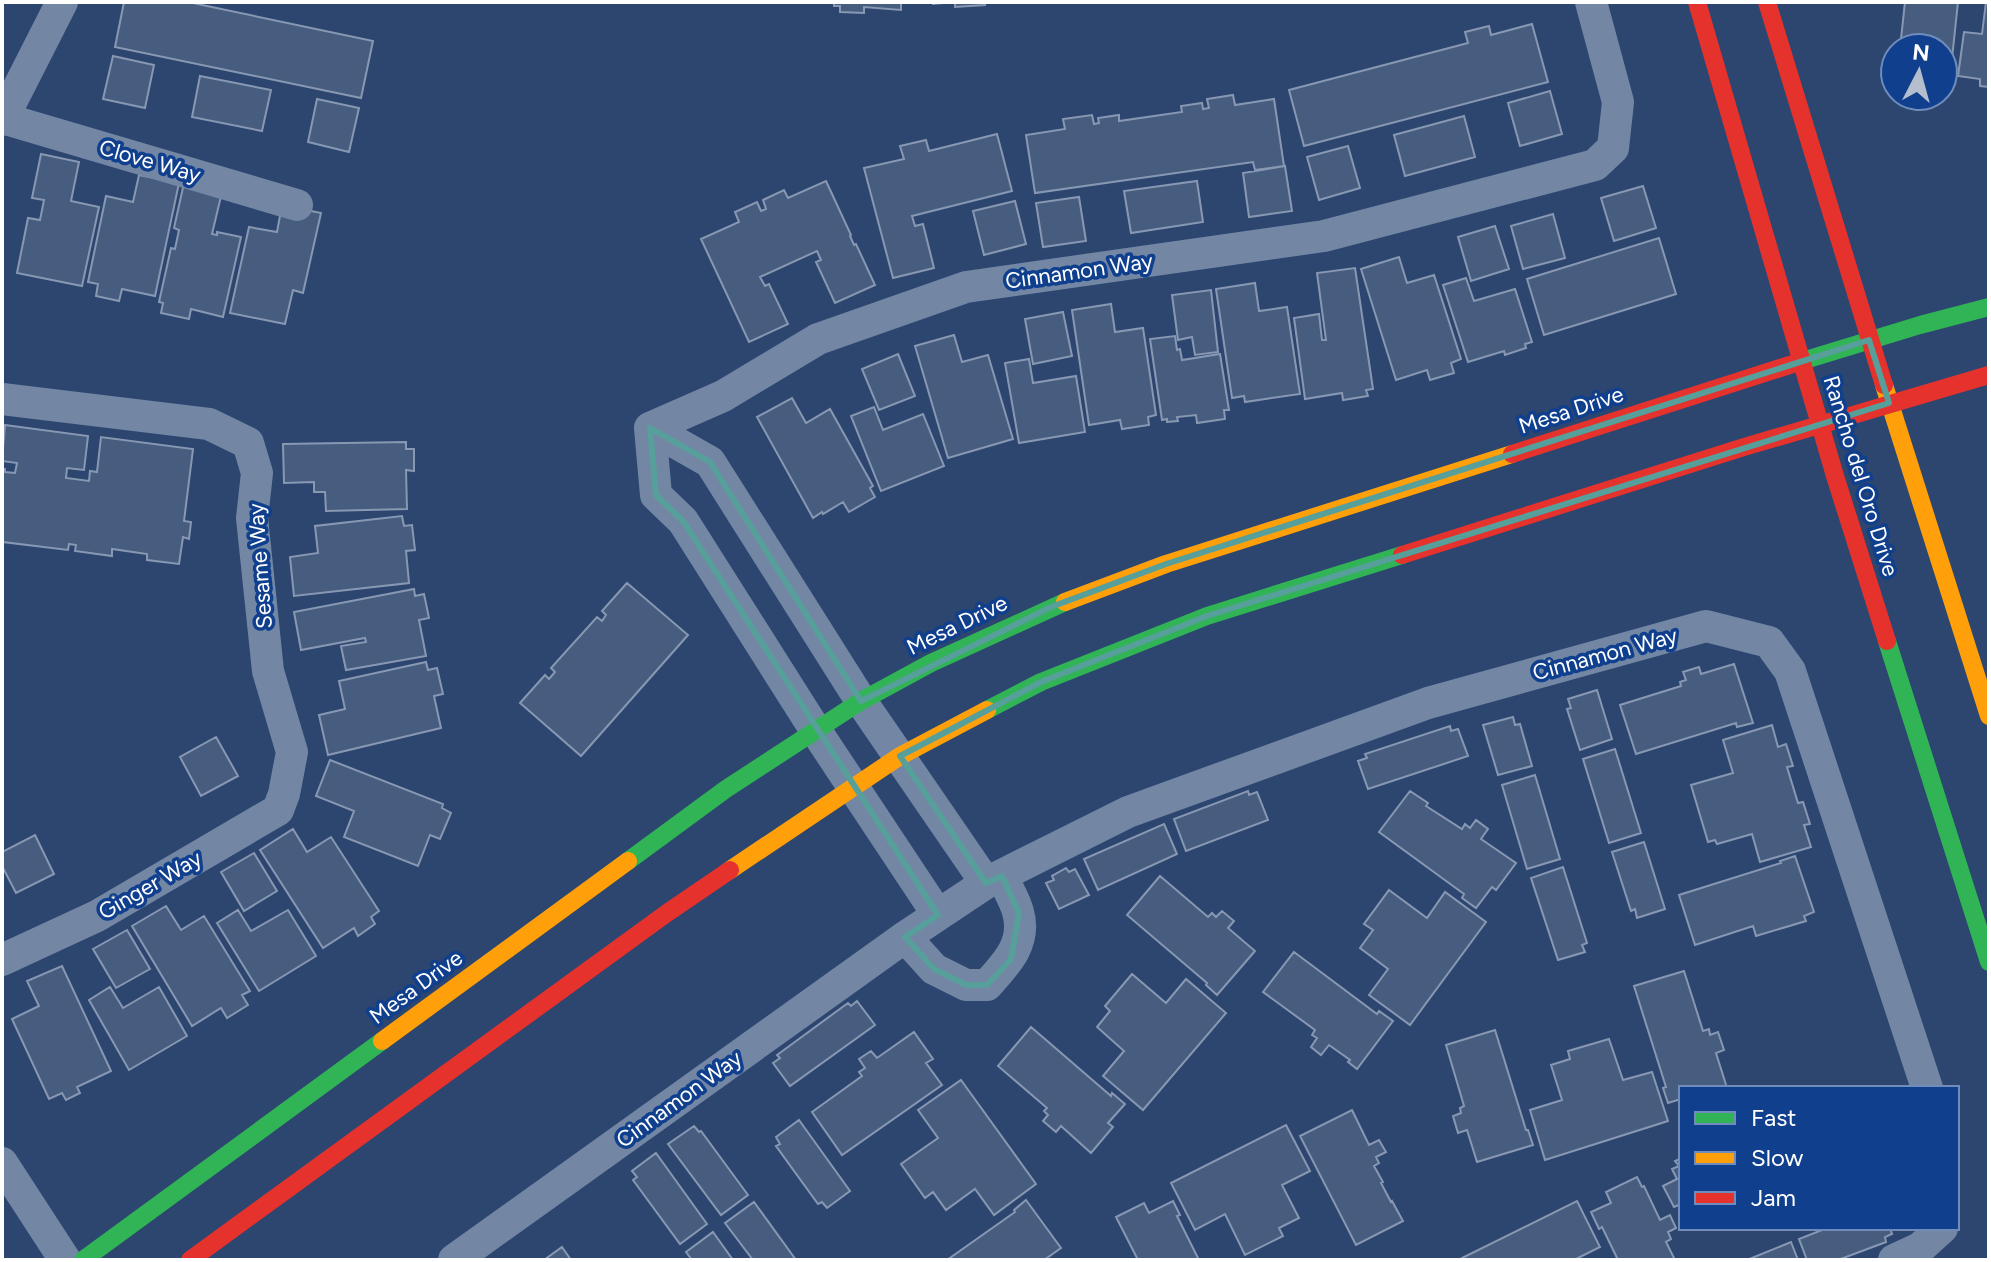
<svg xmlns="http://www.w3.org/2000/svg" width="1991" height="1262" viewBox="0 0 1991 1262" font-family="Figtree,sans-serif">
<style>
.building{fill:#475d7f;stroke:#8898b3;stroke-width:2}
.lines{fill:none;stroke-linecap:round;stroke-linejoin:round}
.street{stroke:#7387a5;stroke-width:32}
.fast{stroke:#30b455;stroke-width:18}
.slow{stroke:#ff9f0a;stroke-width:18}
.jam{stroke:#e5322d;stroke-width:18}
.marked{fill:none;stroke:#579f9a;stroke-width:6;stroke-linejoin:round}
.labels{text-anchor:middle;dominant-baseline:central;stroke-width:7;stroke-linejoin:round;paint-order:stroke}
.street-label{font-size:22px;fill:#fff;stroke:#0f3f8d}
</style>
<rect width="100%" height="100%" fill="#2c4670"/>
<path class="building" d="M124,2H188L373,41L361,98L115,47Z
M834,2H901V10L864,7V13L840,12V6H834Z
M933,2H985V5L955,7V2L933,4Z
M1905,2H1958L1951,68L1943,67V48H1900Z
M1986,2H1989V87L1980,86V79L1958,76L1964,32L1982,34Z
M1532,24L1548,82L1304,146L1289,90L1468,43L1465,32L1489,26L1491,35Z
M113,56L154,65L145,108L103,99Z
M200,76L271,90L262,131L192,117Z
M1550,91L1562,134L1520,146L1508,103Z
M1233,95L1235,105L1274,99L1284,166L1255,170L1253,162L1035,193L1026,135L1065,129L1063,119L1092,115L1094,124L1099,123L1098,118L1119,115V121L1182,112L1181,106L1202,103L1203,109L1209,108L1207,99Z
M317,99L359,108L349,152L308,142Z
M1464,116L1475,157L1405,176L1394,135Z
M997,134L1012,191L912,216L915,226L923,224L934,268L893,278L864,168L904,159L900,146L926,140L929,151Z
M1348,146L1360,188L1319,200L1307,157Z
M41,154L79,162L71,201L99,207L82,286L17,273L28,218L40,220L44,200L32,198Z
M1285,166L1292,211L1249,217L1243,173Z
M139,175L179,183L155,296L122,289L119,301L96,296L98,284L88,282L106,196L133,202Z
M826,181L851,235L850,236L854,245L856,244L875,285L835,303L816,262L821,260L817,251L760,277L765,286L769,284L788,324L749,342L701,239L739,222L735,212L757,202L761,211L766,209L763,200L784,190L788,198Z
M1197,181L1203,222L1131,233L1124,191Z
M184,183L222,192L212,234L217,235V232L241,237L223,317L191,309L189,319L161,313L163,303L159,302L171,248L175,249L179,230L174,228Z
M1643,186L1656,228L1614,241L1601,198Z
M1079,197L1086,241L1043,247L1036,203Z
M1015,201L1026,244L984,255L973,211Z
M282,205L321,213L303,293L293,290L285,324L230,313L249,227L277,232Z
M1553,214L1565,258L1523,269L1511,226Z
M1495,226L1509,269L1471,281L1458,237Z
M1659,238L1676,294L1544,335L1527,279Z
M1399,257L1407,283L1434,275L1461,359L1451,363L1454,373L1430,380L1427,370L1396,380L1361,269Z
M1355,268L1373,389L1366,390L1368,396L1343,400L1342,393L1305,399L1294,318L1319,314L1322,340H1326L1317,273Z
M1466,278L1474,301L1515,289L1532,342L1525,344L1526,348L1505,355L1504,351L1468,362L1443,285Z
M1255,283L1259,311L1287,307L1300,394L1245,402L1244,396L1232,398L1216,289Z
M1211,290L1218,352L1195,355L1192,337L1178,340L1172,295Z
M1111,304L1115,332L1143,328L1156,415L1148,417L1149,425L1122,429L1120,420L1089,425L1072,310Z
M1063,312L1072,356L1033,364L1025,319Z
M954,335L962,362L988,355L1013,439L948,458L915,346Z
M1175,336L1177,350L1180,349L1182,360L1220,354L1229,410H1224L1225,419L1197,423L1196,415L1177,417L1178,421L1167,422V419L1162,420L1150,339Z
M898,354L915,396L879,410L862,369Z
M1029,359L1033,383L1076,376L1085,432L1019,443L1005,363Z
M792,398L806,423L830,409L873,486L870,488L875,497L849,512L843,502L823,514L822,512L813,518L757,417Z
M874,407L883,430L923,414L944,466L881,491L851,416Z
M5,425L88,436L84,470L67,468L66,478L89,481L90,471L97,472L101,437L193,449L184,521L191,522L189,539L183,537L179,564L147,560V554L112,549V556L75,551L76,545L69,544L68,550L3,542L2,469H5V472L15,473L17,463L2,461Z
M406,442V449H414V471L406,470L407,509L326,511L325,492H314V482L284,483L283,444Z
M402,516L404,526L412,525L415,550L406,551L409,583L294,596L290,557L318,553L315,526Z
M627,583L688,635L581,756L520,703L545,675L549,679L555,672L551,668L597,617L602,621L606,615L602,611Z
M414,589L415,596L424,594L429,618L419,620L426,656L346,670L341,646L366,642L365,638L301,650L294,612Z
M426,662L428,670L437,668L443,694L434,696L441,728L328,755L319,715L345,709L339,681Z
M1734,664L1753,723L1737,727L1736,723L1636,754L1620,705L1681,686L1680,682L1686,680L1683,672L1699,667L1701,674Z
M1597,690L1612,739L1580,750L1567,709L1571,708L1568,699Z
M1513,717L1515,725L1520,724L1532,766L1498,775L1483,725Z
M1772,725L1778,747L1786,744L1793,766L1787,767L1798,803L1803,802L1810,824L1804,825L1811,847L1760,862L1752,834L1717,844L1715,840L1708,842L1691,785L1733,773L1723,740Z
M1450,726L1451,731L1458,729L1468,756L1368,789L1358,761L1367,758L1365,754Z
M216,737L238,776L201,796L180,757Z
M1615,749L1641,833L1609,843L1583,759Z
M330,760L443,804L442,808L451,813L440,839L430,835L418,866L344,837L354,811L316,796Z
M1535,775L1560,859L1527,869L1502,785Z
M1248,791L1249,795L1257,792L1268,820L1186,851L1174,819Z
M1410,791L1428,803L1426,806L1462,829L1465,824L1470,828L1476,820L1488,829L1481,839L1516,863L1496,890L1492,887L1476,908L1462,898L1464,894L1379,832Z
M1164,824L1177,854L1098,890L1084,859Z
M293,829L307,852L331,837L379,911L371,917L375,924L358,936L354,928L323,948L260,850Z
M35,835L54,874L16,893L2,866V852Z
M1644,842L1665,909L1637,918L1635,909L1631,911L1612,852Z
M254,853L277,891L244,911L221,872Z
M1795,856L1814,912L1804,916L1806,921L1756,936L1753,926L1695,945L1679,895L1781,863L1780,861Z
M1563,867L1587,943L1582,945L1585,952L1558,960L1531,878Z
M1066,868L1069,872L1075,869L1089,895L1059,909L1046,883L1054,880L1052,876Z
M1160,876L1208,917L1212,913L1216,917L1222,911L1234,921L1228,928L1255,951L1217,995L1206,985L1207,983L1127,915Z
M1389,890L1427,918L1445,892L1486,922L1410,1025L1369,995L1388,969L1360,948L1373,930L1364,924Z
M166,906L181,930L204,916L250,991L242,995L248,1005L227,1018L221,1008L192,1026L132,926Z
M238,910L251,931L288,910L316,956L259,991L217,923Z
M127,930L150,969L116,988L93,949Z
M1294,952L1377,1014L1379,1011L1393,1021L1357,1069L1348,1062L1350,1060L1329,1045L1321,1055L1311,1047L1317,1038L1312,1035L1315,1030L1263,992Z
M62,966L111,1071L77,1087L80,1093L66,1100L62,1093L49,1099L12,1019L39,1006L27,981Z
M1684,971L1703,1031L1709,1029L1710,1035L1718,1032L1724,1050L1716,1053L1727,1088H1681V1099L1668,1103L1663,1088L1666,1087L1634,986Z
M1132,974L1166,1003L1186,979L1226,1013L1143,1110L1103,1076L1124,1051L1097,1027L1110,1011L1105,1006Z
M110,987L123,1008L159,987L187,1036L129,1070L89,1000Z
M857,1001L875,1025L790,1086L773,1063L780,1058L777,1055L848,1003L851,1006Z
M1031,1027L1111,1096L1112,1093L1125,1104L1108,1123L1113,1127L1091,1153L1061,1126L1056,1132L1043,1121L1048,1115L1044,1111L1047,1108L998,1066Z
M1495,1030L1526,1130H1528L1533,1145L1477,1162L1467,1130L1458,1133L1453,1116L1461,1113L1460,1108L1464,1106L1446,1045Z
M914,1032L933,1059L926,1063L942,1085L842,1155L812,1112L862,1076L859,1072L865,1068L859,1059L871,1051L877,1058Z
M1609,1039L1623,1080L1652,1072L1668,1121L1545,1160L1530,1110L1562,1100L1551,1065L1570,1059L1568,1051Z
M961,1080L1036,1184L994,1215L975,1189L946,1210L933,1192L925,1198L901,1164L938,1138L918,1110Z
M1352,1110L1369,1145L1379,1140L1386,1152L1376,1157L1379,1163L1374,1166L1383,1182L1381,1183L1391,1202L1392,1201L1403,1221L1356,1245L1300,1136Z
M799,1120L850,1191L827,1208L822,1202L818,1204L776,1146L780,1144L776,1137Z
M1286,1125L1310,1171L1282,1185L1299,1218L1279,1228L1283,1236L1245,1255L1225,1214L1195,1230L1171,1183Z
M694,1126L699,1132L701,1131L748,1195L721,1215L668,1144Z
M656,1153L707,1224L680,1244L633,1180L637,1177L632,1171Z
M1681,1158V1204L1674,1207L1663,1186L1677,1179L1672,1169L1679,1166L1675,1161Z
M1637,1177L1642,1187L1644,1186L1660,1220L1670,1215L1676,1228L1668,1232L1671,1239L1666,1242L1675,1260H1618L1602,1227L1599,1229L1591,1212L1611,1203L1606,1192Z
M1026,1200L1061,1248L1044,1260H947L1015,1212L1014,1210Z
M1173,1201L1180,1215L1177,1216L1199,1260H1138L1116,1217L1144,1203L1149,1213Z
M1577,1201L1600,1247L1574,1260H1463L1462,1258Z
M754,1202L796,1260H753L725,1223Z
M1827,1228H1890L1892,1234L1885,1237L1886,1242L1838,1260H1807L1799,1239Z
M713,1232L733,1260H692L686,1252Z
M1791,1242L1798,1260H1747Z
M562,1247L571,1260H544Z"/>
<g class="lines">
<path class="street" d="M2,118L297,205
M2,120L62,2
M2,399L209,424L248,443L257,473L252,518L268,671L292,752L284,794L278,810L97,916L2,960
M650,428L723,396L818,339L966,287L1324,236L1595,165L1613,148L1618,102L1591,2
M650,428L656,495L683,521L816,731L938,915
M650,428L710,462L861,701L986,883
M905,937L934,969L966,985H987C1006,964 1027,943 1018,912C1015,900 1007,888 1002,876
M2,1163L65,1260
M454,1260L905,937L986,883L1128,812L1428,703L1706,626L1769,642L1790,671L1927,1088
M1894,1260L1920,1248L1942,1228"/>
<path class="fast" d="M1802,361L1920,325L1989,307
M1887,641L1989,962
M987,710L1041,682L1207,616L1402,555
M628,861L726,789L861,701L931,663L1065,602
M83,1260L382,1041"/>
<path class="slow" d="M1884,385L1989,716
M1065,602L1166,564L1512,454
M730,870L900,756L987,710
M382,1041L628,861"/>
<path class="jam" d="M1697,2L1835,476L1887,641
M1767,2L1884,385
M1512,454L1802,361
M1402,555L1744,447L1989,375
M190,1260L667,913L730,870"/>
</g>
<path class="marked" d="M1869,340L1889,403L1207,616L1041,682L900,756L986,883L1002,876L1019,913L1011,959L987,985H966L934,969L905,937L938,915L683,521L656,495L650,428L710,462L861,701L1051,607L1166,564Z"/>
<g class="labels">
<g class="street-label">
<text transform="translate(150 161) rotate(16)">Clove Way</text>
<text transform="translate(1079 271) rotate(-8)">Cinnamon Way</text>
<text transform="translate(1571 410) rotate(-18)">Mesa Drive</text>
<text transform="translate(1861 476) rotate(73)">Rancho del Oro Drive</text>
<text transform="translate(260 566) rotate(-94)">Sesame Way</text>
<text transform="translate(957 625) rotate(-26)">Mesa Drive</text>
<text transform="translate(1605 654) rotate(-15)">Cinnamon Way</text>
<text transform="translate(150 885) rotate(-30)">Ginger Way</text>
<text transform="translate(416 987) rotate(-36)">Mesa Drive</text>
<text transform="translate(679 1099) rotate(-36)">Cinnamon Way</text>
</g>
</g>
<rect width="1991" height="1262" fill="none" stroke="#ffffff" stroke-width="8"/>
<rect x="1679" y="1086" width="280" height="144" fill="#0f3f8d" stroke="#6f8cbb" stroke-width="2"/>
<rect x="1695" y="1112" width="40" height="12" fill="#30b455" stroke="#6f8cbb" stroke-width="2"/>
<text x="1751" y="1126" font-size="24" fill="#ffffff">Fast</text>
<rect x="1695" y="1152" width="40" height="12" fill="#ff9f0a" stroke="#6f8cbb" stroke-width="2"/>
<text x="1751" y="1166" font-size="24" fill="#ffffff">Slow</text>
<rect x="1695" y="1192" width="40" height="12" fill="#e5322d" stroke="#6f8cbb" stroke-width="2"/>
<text x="1751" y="1206" font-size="24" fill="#ffffff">Jam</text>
<g transform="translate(1919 72) rotate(6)"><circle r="38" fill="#0f3f8d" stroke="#6f8cbb" stroke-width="2"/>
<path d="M0-6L14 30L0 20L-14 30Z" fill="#b5becd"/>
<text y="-12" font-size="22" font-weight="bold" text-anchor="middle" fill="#ffffff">N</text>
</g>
</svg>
